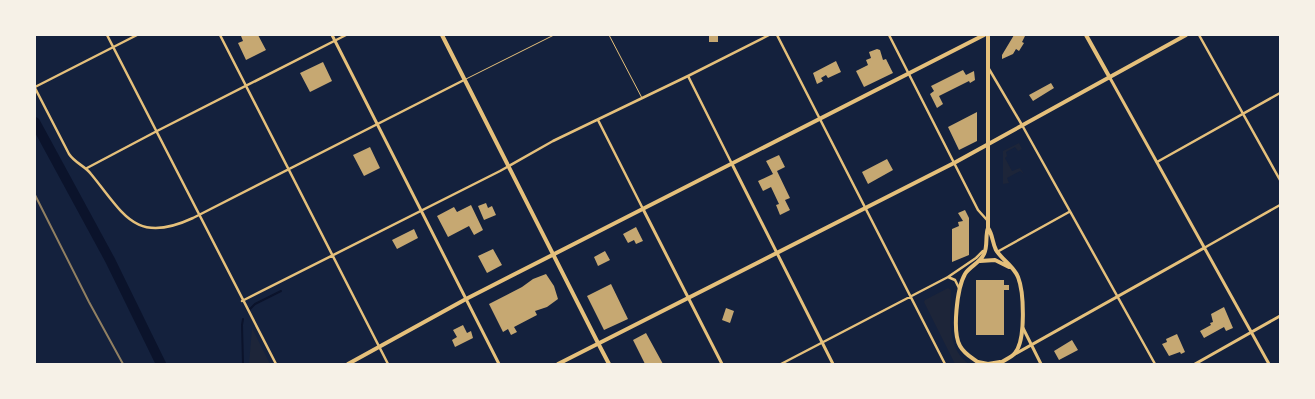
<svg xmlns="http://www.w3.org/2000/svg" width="1315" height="399" viewBox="0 0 1315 399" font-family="Inter,sans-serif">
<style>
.green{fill:#1d2539}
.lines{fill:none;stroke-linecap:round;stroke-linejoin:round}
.stream{stroke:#0b132b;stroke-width:2}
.river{stroke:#0b132b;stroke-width:10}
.building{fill:#c6a872}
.service{stroke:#e5c07b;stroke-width:1}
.minor{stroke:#e5c07b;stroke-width:2.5}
.tertiary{stroke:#e5c07b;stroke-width:3}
.secondary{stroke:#e5c07b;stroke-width:4}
.primary{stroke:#e5c07b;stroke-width:4}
.rail{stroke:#918062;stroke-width:2}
</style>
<rect width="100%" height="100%" fill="#14213d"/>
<path class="green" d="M1019,143L1022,149L1018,151L1015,147L1006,152L1007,156L1005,158L1012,171L1020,168L1024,174L1020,171L1007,178L1009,183L1003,184V151Z
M948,288L951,290C951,316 945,347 969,364H955L924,302L925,300Z
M252,328L270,364H249Z"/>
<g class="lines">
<path class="stream" d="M250,309L255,304L281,291
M243,364L242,325L243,319"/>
<path class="river" d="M35,122L110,260L161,364"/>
</g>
<path class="building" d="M243,35H258L266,50L246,60L238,43L243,41L241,36Z
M709,35H718V42H709Z
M1014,35L1025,36L1022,42L1024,43L1019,51L1016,49L1013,54L1002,59V55Z
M877,49L880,50L883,60L886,59L893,73L864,87L856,71L868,65L866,60L871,58L869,52Z
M836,61L841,72L828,78L826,75L821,78L823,81L817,84L813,73Z
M323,62L332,81L310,92L300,73Z
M963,70L966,75L974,71L975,80L970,83L969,81L939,96L943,104L937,108L930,94L934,91L931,86Z
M1051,83L1054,88L1033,101L1029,95Z
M977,112V141L959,150L948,127Z
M370,147L380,168L364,176L353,155Z
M779,155L785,167L777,171L790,198L785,200L790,210L780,215L776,205L779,204L771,187L763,191L758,181L773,174L766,161Z
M887,159L893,170L868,184L862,172Z
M486,203L488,208L492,206L496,215L484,220L478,206Z
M471,205L483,230L474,235L469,226L448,237L437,216L454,207L457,212Z
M965,210L969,218V255L952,262V229L959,226L958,222L963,221L958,213Z
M636,227L643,241L636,244L634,240L628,243L623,234Z
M414,229L418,238L397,249L392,240Z
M493,249L502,265L487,273L478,256Z
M605,251L610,260L598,266L594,257Z
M546,274L554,286L558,299L547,307L535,311L537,315L514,327L517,332L511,335L508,329L503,332L489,304L522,287L533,279Z
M976,280H1004V285H1009V290H1004V335H976Z
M611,284L628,319L604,330L587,296Z
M1224,307L1233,328L1226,331L1224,327L1204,338L1200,331L1211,325L1210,323L1213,322L1211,314Z
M726,308L734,311L730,323L722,320Z
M463,325L467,333L471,331L473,338L455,347L452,340L457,337L453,330Z
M646,333L663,364H645L633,340Z
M1177,334L1185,352L1181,354L1180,352L1169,356L1162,344L1167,342L1166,339Z
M1072,340L1078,350L1059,360L1054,351Z"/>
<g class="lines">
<path class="service" d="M609,35L642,98
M466,79L554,35"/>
<path class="minor" d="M107,35L276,364
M220,35L388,364
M777,35L945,364
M889,35L978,210L987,220
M1199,35L1280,180
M989,69L1022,125L1155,364
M688,76L732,164
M35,87L137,35
M35,88L69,154C75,163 85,166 91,174C124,214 135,245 193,218L464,80
M598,120L643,209
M1157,162L1280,93
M87,168L157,131L346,35
M1204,248L1280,205
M997,252L1069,212
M948,277L955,280L959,288
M242,301L500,171L553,141L688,76L769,35
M781,364L948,277L976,258L983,251"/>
<path class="tertiary" d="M332,35L499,364
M1110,78L1269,364
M732,164L833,364
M643,209L722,364
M1023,328L1041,364
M1015,354L1204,248
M1195,364L1280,316"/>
<path class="secondary" d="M1086,35L1110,78
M988,228C993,235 992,242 996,250C1002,260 1013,265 1018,277C1024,292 1026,340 1015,353C1011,358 1004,360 999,364
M980,261L995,260L1009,267
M598,343L609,364
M978,362L988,364L1000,362
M980,364C973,358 965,355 960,346C952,332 957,288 965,274C970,266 980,263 984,254C988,246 985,236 988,228V145"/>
<path class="primary" d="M442,35L598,343
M988,145V35
M348,364L466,299L984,35
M558,364L954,163L1186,35"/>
<path class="rail" d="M35,195L89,302L123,364"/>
</g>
<rect width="1315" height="399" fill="none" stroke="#f6f1e7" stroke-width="72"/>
</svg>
